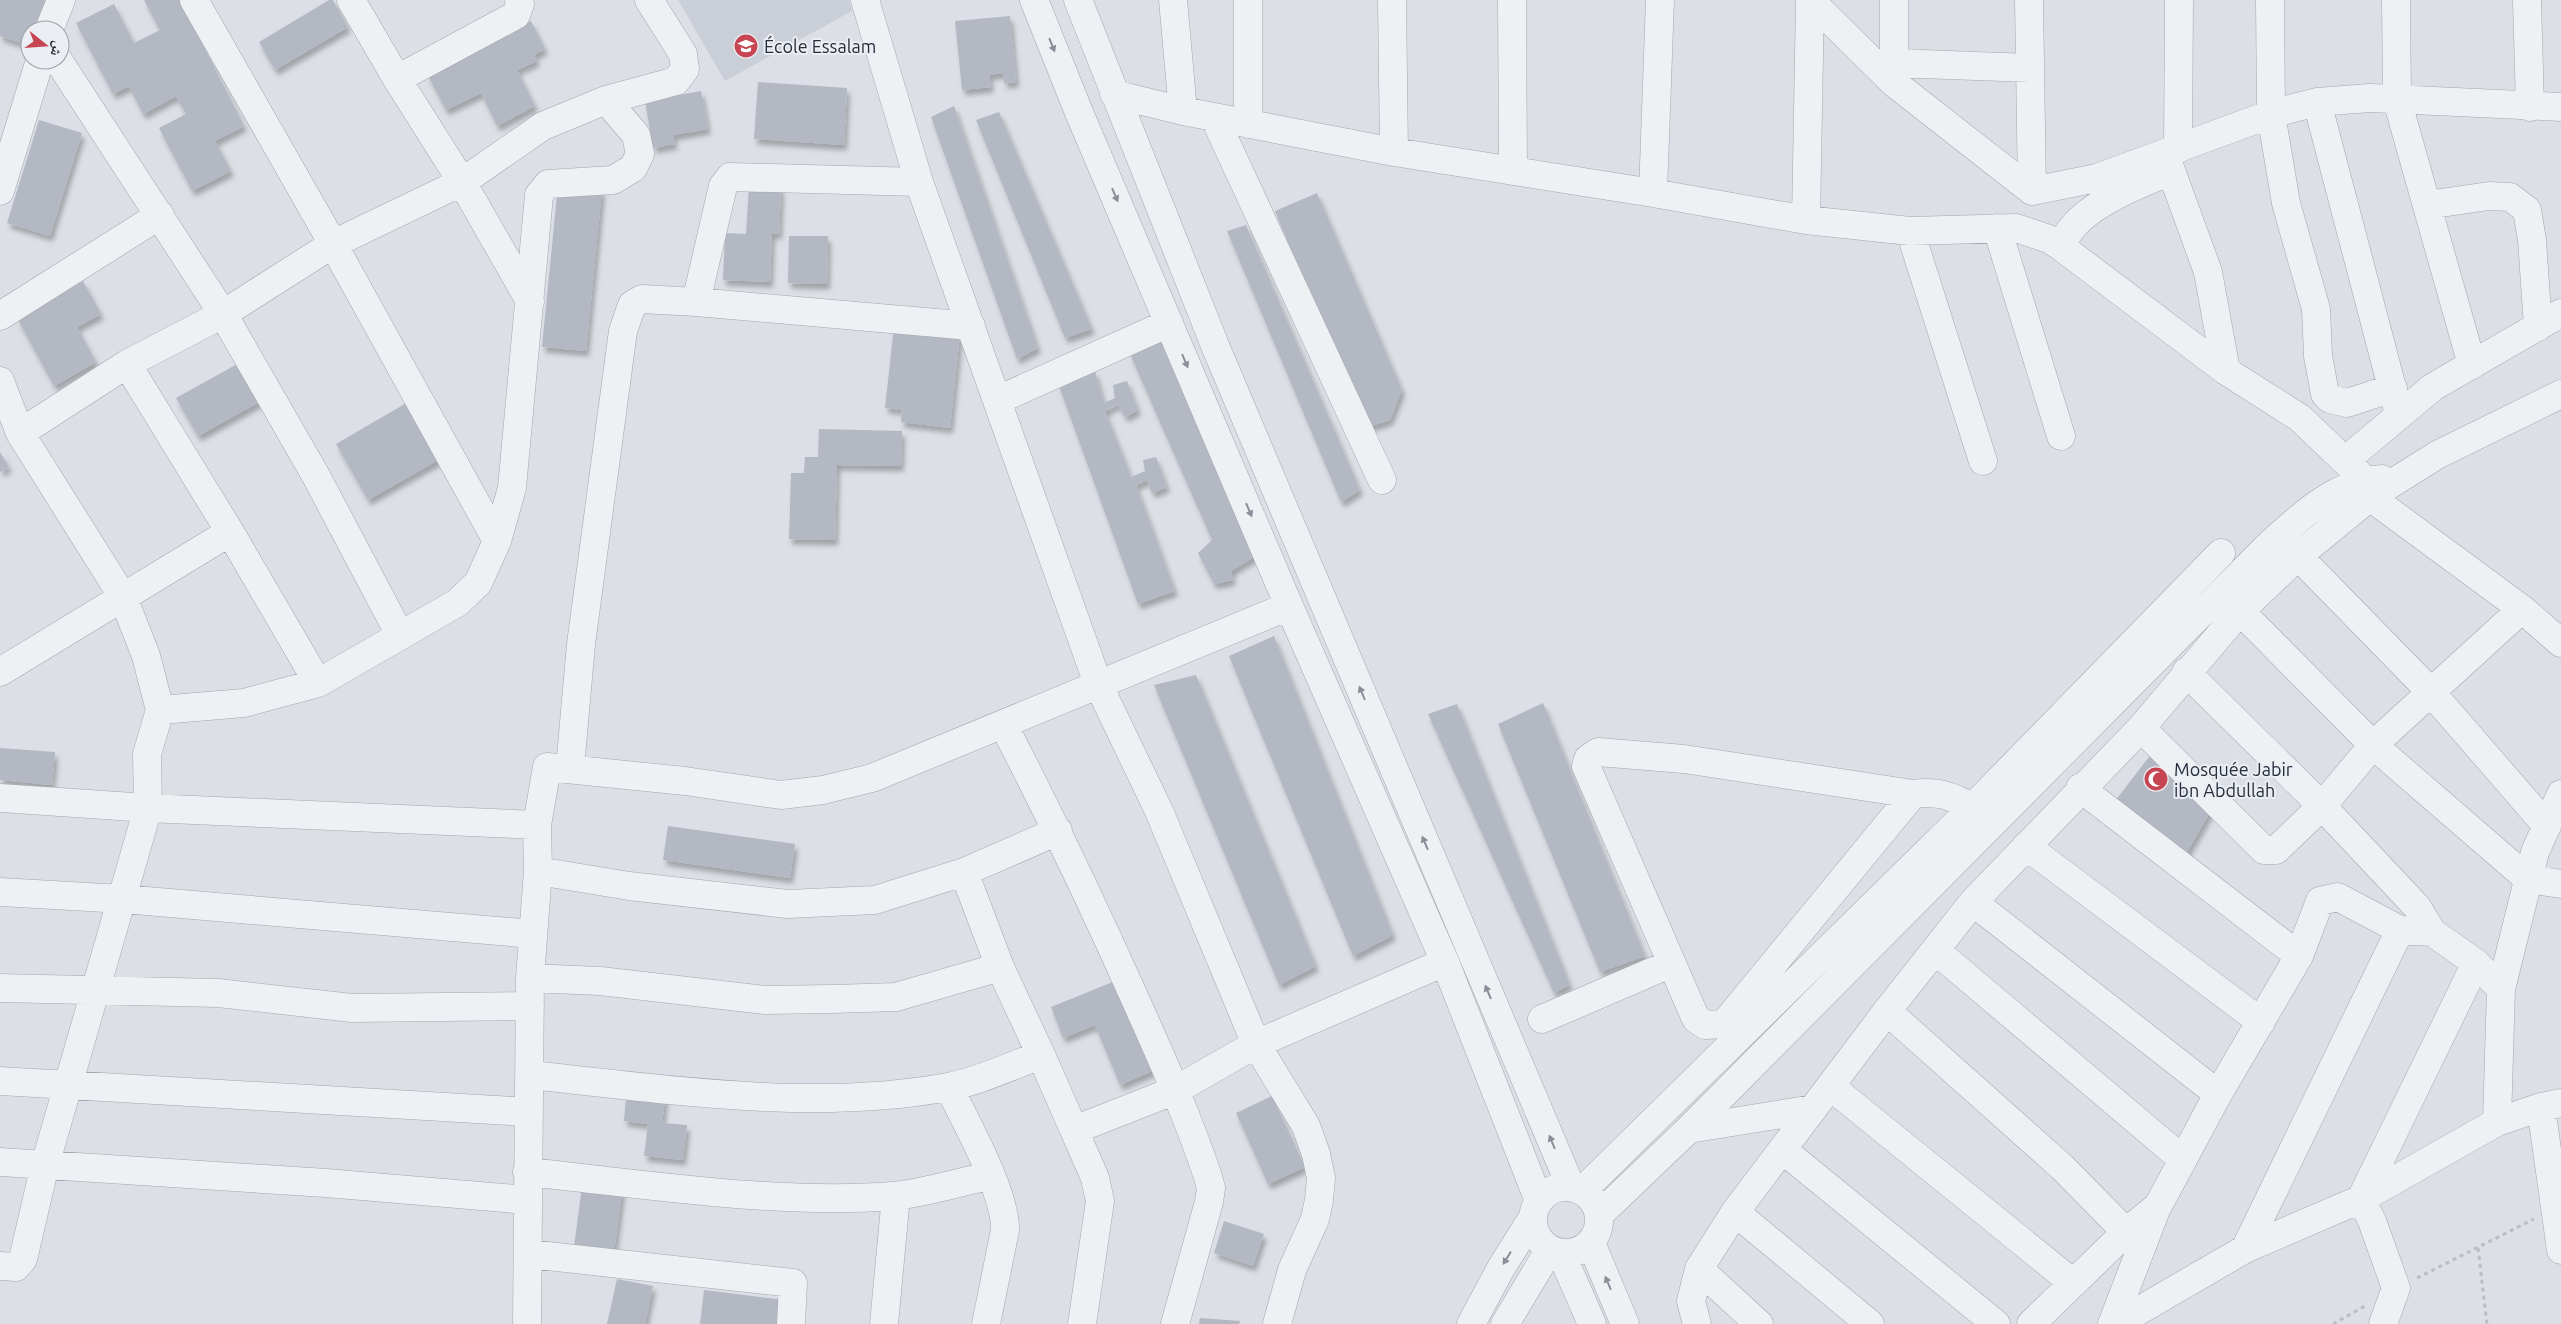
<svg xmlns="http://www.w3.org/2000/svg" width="2561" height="1324" viewBox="0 0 2561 1324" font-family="Ubuntu,'Noto Naskh Arabic',sans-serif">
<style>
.built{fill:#caced7}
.building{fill:#b3b8c2;filter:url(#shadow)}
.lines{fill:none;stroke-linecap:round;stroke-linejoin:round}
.minor-casing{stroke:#a2a6af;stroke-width:29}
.path{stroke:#babdc4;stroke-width:3;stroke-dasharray:4 4;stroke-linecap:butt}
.minor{stroke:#eef0f4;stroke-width:28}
.oneway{fill:#8a8e98}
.labels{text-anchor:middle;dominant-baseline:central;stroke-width:4;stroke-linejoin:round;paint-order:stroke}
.poi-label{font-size:18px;fill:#262d3b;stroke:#ebeef3;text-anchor:start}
</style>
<defs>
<filter id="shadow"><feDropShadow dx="3" dy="5.5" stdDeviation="2.5" flood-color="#0004"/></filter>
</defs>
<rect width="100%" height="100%" fill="#dcdfe5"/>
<path class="built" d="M678,0H849L852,11L725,81Z"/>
<path class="building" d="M0,0H47L38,30H30V46L0,36Z
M144,0H187L201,31L197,33L244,126L215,141L231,171L192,191L159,128L186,114L176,96L143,114L129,86L113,94L76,23L114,4L134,43L160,30Z
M329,0H333L348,27L275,70L259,42Z
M1010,16L1016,82L1004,83L1003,73L989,75L991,87L962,90L955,21Z
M531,21L545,49L534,55L537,61L517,70L535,106L497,126L481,93L446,110L427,74Z
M758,82L847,88L844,145L754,139Z
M701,91L708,129L673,135L675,144L653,148L645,101Z
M954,106L1038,348L1017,359L931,117Z
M999,112L1092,329L1065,338L976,120Z
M39,120L82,133L50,236L7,223Z
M558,185L602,189L586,351L542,347Z
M749,186L781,187L779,234L772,233L770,282L723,280L725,233L746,234Z
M1317,193L1402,390L1390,420L1365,428L1275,211Z
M1246,225L1360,490L1341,502L1227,231Z
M789,236H828L827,284L788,283Z
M83,281L101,314L77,327L96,362L54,386L17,318Z
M894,326L960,333L950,428L901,422L902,410L885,408Z
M1164,338L1257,555L1231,571L1233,580L1214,584L1198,553L1212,540L1130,354Z
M239,363L261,401L198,436L176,398Z
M1095,371L1104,403L1115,398L1113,385L1127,381L1138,410L1125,417L1118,404L1105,411L1131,477L1145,471L1143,460L1156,457L1167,487L1152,493L1147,480L1136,485L1175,591L1138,604L1058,383Z
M408,402L440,459L368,500L336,444Z
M819,429L902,431L901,466L837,465L835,540L789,539L791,473H804L805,457H818Z
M0,452L9,467L0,472Z
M1274,636L1393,935L1353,956L1229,656Z
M1196,675L1316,966L1279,985L1154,685Z
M1543,703L1645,956L1600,972L1498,724Z
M1457,704L1570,985L1554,993L1428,714Z
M0,748L55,752L52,785L0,780Z
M2152,753L2213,807L2186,854L2112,805Z
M668,826L795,844L790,878L663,860Z
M1120,979L1157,1069L1120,1085L1095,1025L1063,1038L1051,1007Z
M627,1087L666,1091L662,1123L687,1125L683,1160L644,1156L648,1124L624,1121Z
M1272,1096L1305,1167L1268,1184L1236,1113Z
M583,1179L623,1184L614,1252L574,1247Z
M1224,1221L1264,1234L1253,1266L1214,1253Z
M617,1279L653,1286L645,1324H607Z
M704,1290L784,1300L781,1324H700Z
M1200,1318L1240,1321L1239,1324H1199Z"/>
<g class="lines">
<defs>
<path id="minor" d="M194,0L333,244L497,541
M351,0L397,79L462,182L530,301
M865,0L919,182L1098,684L1159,811L1256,1044L1306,1126L1316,1154L1321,1178L1319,1200L1315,1219L1292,1270L1277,1324
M1034,0L1078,110L1289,606L1445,962L1539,1201
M1078,0L1216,348L1571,1187
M1173,0L1183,111
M1248,0V124
M1392,0L1394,152
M1512,0L1513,171
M1810,0L1894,83L2032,191L2097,178L2271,114L2317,102L2370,98L2561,107
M1894,0V81
M2029,0L2032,191
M2270,0L2271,114L2286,203L2316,309L2318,356L2325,394L2330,399L2347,403L2393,388
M2396,0L2397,100L2472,365
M2527,0L2530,107
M49,30L61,0
M58,60L223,314L316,476L400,635
M1894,63L2030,68
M397,79L516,15L520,4L519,0
M1114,94L1183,111L1394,152L1653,193L1806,220L1910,231L2016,228L2049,239L2060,246L2226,371L2300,418L2366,481
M2317,102L2399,414
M1214,117L1382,480
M2178,149L2179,0
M2165,154L2208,272L2226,371
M0,191L40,60
M1653,193L1660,0
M2427,205L2489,196L2510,197L2527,210L2532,240L2538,327
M1806,220L1810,0
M1997,228L2061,436
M1910,231L1983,461
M2060,246C2065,240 2068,232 2073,227C2093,202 2142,183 2171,171
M696,302L723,186L730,177L919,182
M0,316L160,215
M127,364L230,532L318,683
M0,381L20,433L123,597L146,656L160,710L244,703L318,683L457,603L478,583L497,541L512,488L539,195L548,184L613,180L633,168L640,154L636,135L606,100L676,81L685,69L683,54L649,0
M998,400L1169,323
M20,433L127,364L223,314L333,244L462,182L543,126L606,100
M2346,460L2433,387L2561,313
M2370,497L2522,609L2561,643
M2298,556L2430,691L2547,826
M2240,611L2373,745L2528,879L2561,884
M0,672L230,532
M2186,672L2322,806L2417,907L2432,932L2476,963L2501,989
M1003,724C1050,815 1094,907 1136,1001C1162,1059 1188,1117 1208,1177L1211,1188L1209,1202L1175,1324
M2141,728L2264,850H2276L2322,806L2373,745L2522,609
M570,768L581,644L623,331L632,305L642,299L696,302L971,326
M2080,788L2299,956
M1913,794L1724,1024L1705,1025L1696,1019L1586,766L1588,759L1598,752L1684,759L1913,794C1937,791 1952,795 1972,808
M0,798L148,808L537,825
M2026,846L2261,1022
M538,871L629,886L788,904L875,900L964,872L1058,831
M0,892L123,899L533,934
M1973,902L2218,1094
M1935,950L2181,1158
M530,978L600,981L765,1000L832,999L896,997L1000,967
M0,988L218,993L352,1008L530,1006
M1887,1011L2062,1167L2126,1232
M1542,1019L1670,964
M1041,1055L1074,1130
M530,1075C665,1089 813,1112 948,1087C977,1082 1013,1065 1041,1055L1000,967L964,872
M0,1081L529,1112
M1830,1086L2073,1283
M949,1087C966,1123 1006,1193 1005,1230L986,1324
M2541,1107L2561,1250
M2497,1122L2501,989L2535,852L2561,794
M1689,1129L1813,1109
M1783,1150L1996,1324
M0,1162L326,1183L527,1200
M527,1172C645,1184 776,1205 893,1196C925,1193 958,1182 990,1176
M1533 1220a33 33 0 1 1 66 0a33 33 0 1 1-66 0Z
M1582,1191L1972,808L2221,553
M1735,1212L1870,1324
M1599,1215L1689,1129L2266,548C2297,519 2337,481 2382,479
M1591,1243L1625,1324
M2245,1249L2400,930
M1561,1253L1592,1324
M529,1254L793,1283L791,1324
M0,1266L16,1267L23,1259L45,1165L148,808L147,754L160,710
M1699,1269L1759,1324
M527,1324L530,978L538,871L537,825L547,767L685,781L781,795L823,790L872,778L1289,606
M884,1324L896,1196
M1082,1324L1100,1201L1095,1178L1074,1130L1176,1090L1256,1044L1445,962
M1471,1324L1501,1268L1533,1217
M1505,1324L1550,1249
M1697,1324L1691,1301L1699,1269L1735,1212L1887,1011L1973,902L2141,728L2240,611L2298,556L2370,497L2437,455L2561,394
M2031,1324L2126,1232L2158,1206L2218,1094L2299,956L2320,901L2338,897L2400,930L2432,932
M2112,1324L2157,1207
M2116,1324L2245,1249L2361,1199L2497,1122L2541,1107L2561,1103
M2383,1324L2396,1288L2372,1221L2361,1199L2476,963"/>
</defs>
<use href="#minor" class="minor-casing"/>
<path class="path" d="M2478,1248L2487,1324
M2417,1278L2534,1219
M2333,1324L2365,1306"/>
<use href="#minor" class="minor"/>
</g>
<defs><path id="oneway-solid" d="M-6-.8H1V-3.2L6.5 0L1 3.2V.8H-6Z" transform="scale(1.25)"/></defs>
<g class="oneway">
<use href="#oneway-solid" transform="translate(1052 45) rotate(68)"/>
<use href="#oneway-solid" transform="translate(1115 195) rotate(67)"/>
<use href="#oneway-solid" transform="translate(1185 361) rotate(67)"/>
<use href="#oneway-solid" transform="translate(1249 510) rotate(67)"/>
<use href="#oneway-solid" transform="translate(1362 693) rotate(-113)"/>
<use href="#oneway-solid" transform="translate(1425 843) rotate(-113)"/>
<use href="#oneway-solid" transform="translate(1488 992) rotate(-113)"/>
<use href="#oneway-solid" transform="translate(1552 1142) rotate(-113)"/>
<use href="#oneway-solid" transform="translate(1507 1258) rotate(122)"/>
<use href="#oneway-solid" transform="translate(1608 1283) rotate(-113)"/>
</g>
<defs>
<symbol id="school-disc" viewBox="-11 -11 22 22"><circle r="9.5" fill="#c74452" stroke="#ebeef3"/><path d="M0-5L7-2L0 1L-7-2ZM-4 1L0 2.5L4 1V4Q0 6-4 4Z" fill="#fff"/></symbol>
<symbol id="mosque-disc" viewBox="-11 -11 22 22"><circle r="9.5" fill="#c74452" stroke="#ebeef3"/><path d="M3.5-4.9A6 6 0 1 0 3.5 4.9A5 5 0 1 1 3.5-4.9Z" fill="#fff"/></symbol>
</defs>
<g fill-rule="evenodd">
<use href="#school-disc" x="732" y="32" width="28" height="28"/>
<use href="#mosque-disc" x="2142" y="765" width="28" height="28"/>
</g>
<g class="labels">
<g class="poi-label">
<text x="764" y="46">École Essalam</text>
<text x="2174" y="769">Mosquée Jabir<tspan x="2174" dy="21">ibn Abdullah</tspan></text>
</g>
</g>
<g transform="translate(45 45) rotate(107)"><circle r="24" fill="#ebeef3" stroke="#9ca1a9"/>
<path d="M0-4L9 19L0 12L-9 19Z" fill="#c74452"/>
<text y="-8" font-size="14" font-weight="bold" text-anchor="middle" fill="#262d3b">ش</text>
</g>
</svg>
